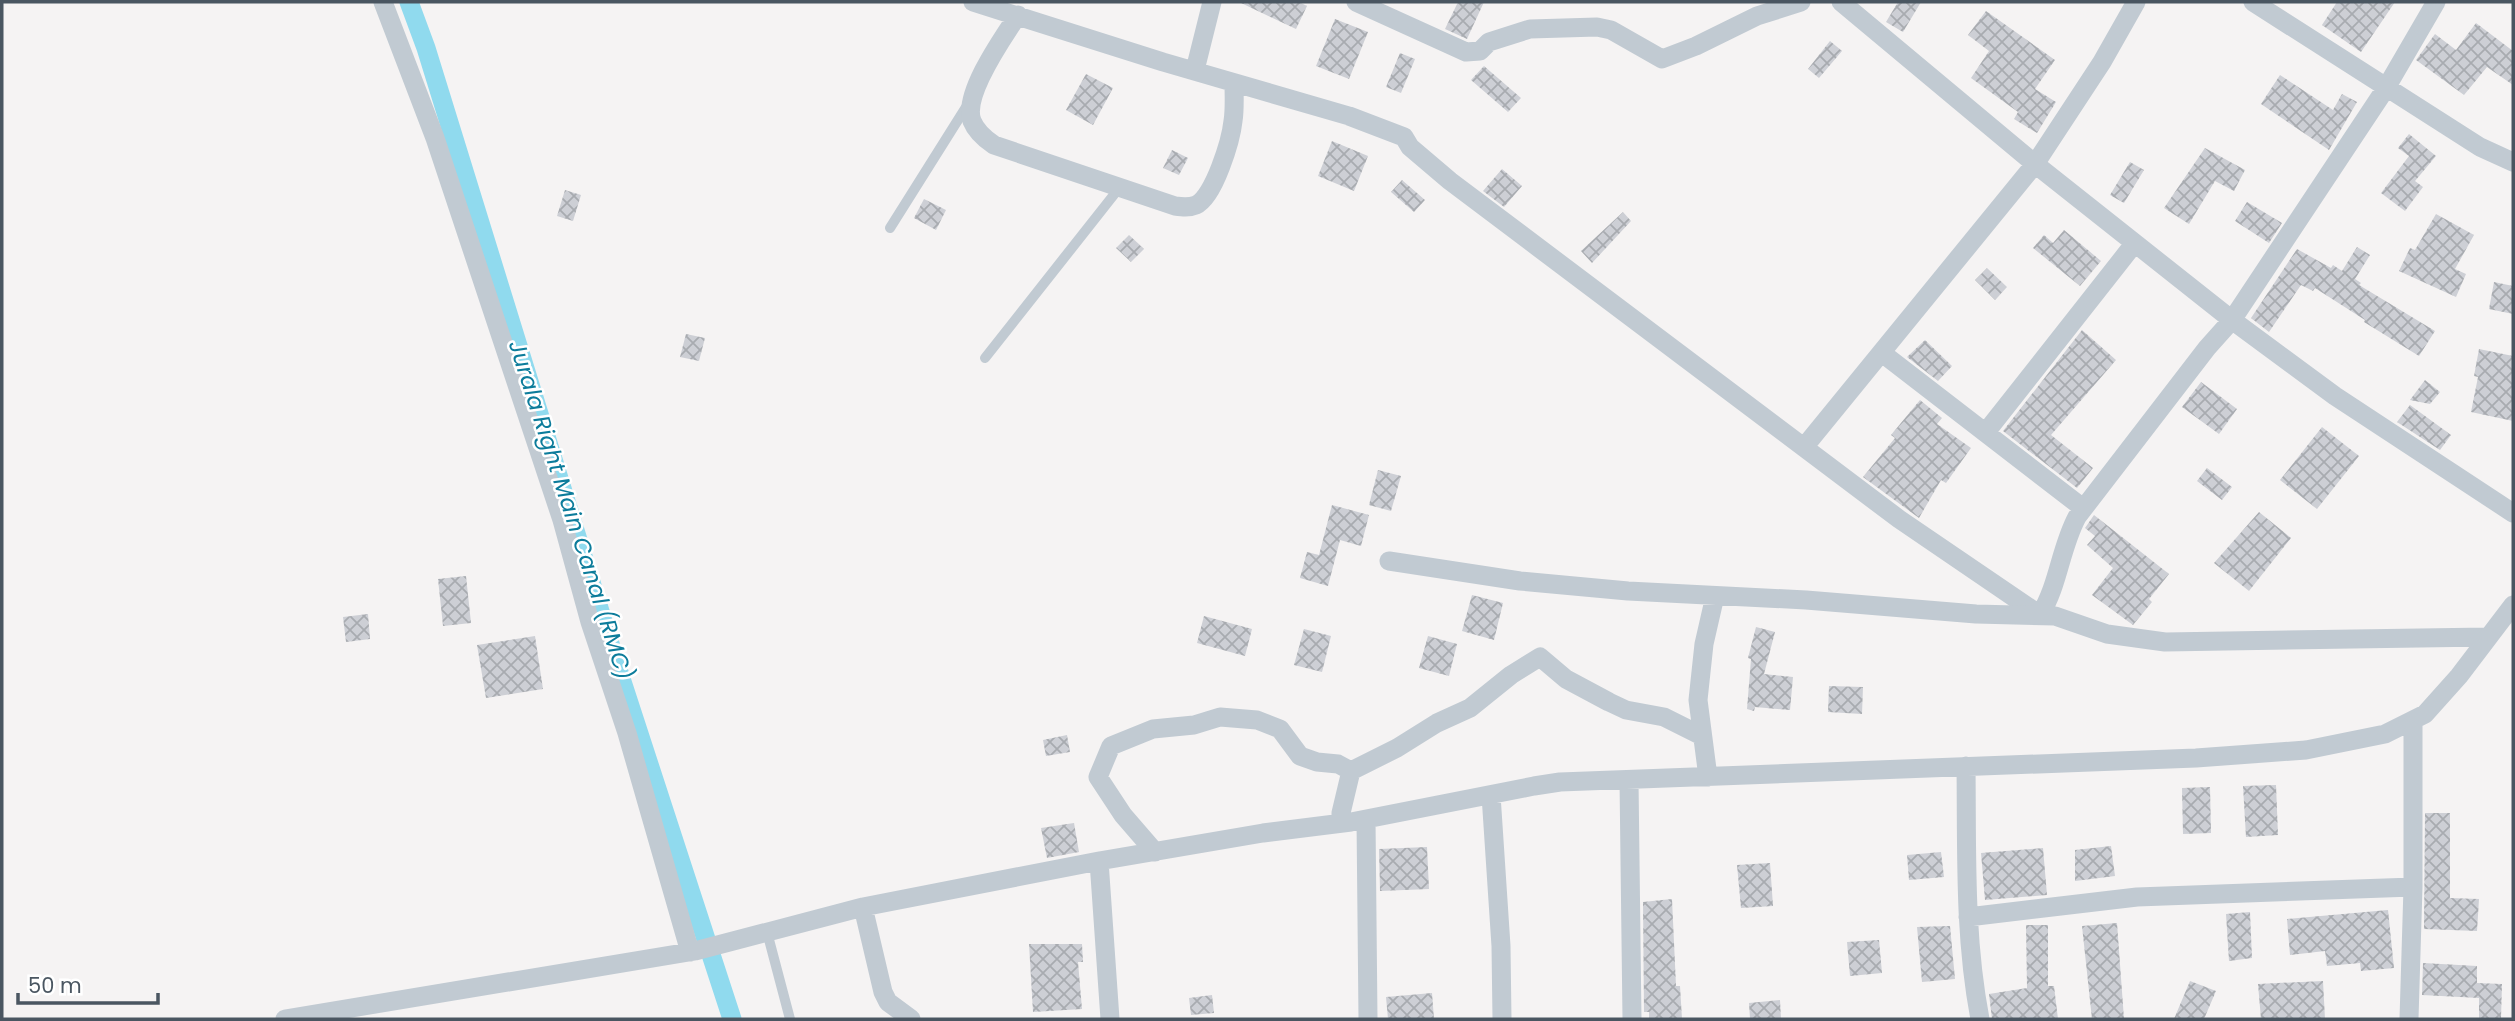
<svg xmlns="http://www.w3.org/2000/svg" width="2515" height="1021" viewBox="0 0 2515 1021" font-family="Poppins,sans-serif">
<style>
.lines{fill:none;stroke-linecap:round;stroke-linejoin:round}
.canal{stroke:#90daee;stroke-width:19}
.building{fill:url(#building-cross-hatch)}
.lane{stroke:#c1cad2;stroke-width:10}
.street{stroke:#c1cad2;stroke-width:19}
.labels{text-anchor:middle;dominant-baseline:central;stroke-width:5;stroke-linejoin:round;paint-order:stroke}
.water-label{font-size:23px;font-style:italic;fill:#0c7c9b;stroke:#fff}
</style>
<defs>
<pattern id="building-cross-hatch" width="8" height="8" patternUnits="userSpaceOnUse" patternTransform="scale(1.75)"><rect width="8" height="8" fill="#cdcfd5"/><path d="M0 0l8 8M0 8l8-8" fill="none" stroke="#a8abb0"/></pattern>
</defs>
<rect width="100%" height="100%" fill="#f5f3f3"/>
<g class="lines">
<path class="canal" d="M409,2L426,48L616,663L732,1019"/>
</g>
<path class="building" d="M1239,2H1299L1307,6L1296,29Z
M1458,2H1484L1467,39L1445,29Z
M1898,2H1921L1903,32L1886,22Z
M2337,2H2395L2361,52L2322,25Z
M1986,11L2055,60L2035,89L2056,102L2037,133L2014,119L2018,112L1971,78L1989,51L1968,35Z
M1335,19L1368,32L1349,79L1316,66Z
M2476,23L2513,51V85L2487,67L2464,95L2416,60L2435,34L2456,50Z
M1830,41L1842,51L1819,78L1808,69Z
M1400,53L1415,59L1401,93L1386,87Z
M1484,66L1521,98L1508,112L1471,80Z
M1086,74L1113,88L1093,125L1066,110Z
M2280,75L2333,110L2342,94L2357,102L2329,150L2261,104Z
M2409,134L2436,156L2415,181L2423,187L2405,211L2381,193L2409,156L2398,148Z
M1332,141L1368,156L1354,191L1318,176Z
M2205,148L2245,170L2234,191L2215,181L2189,224L2164,208Z
M1172,150L1188,158L1179,175L1163,168Z
M2130,162L2144,170L2124,203L2110,195Z
M1502,169L1522,186L1504,207L1483,191Z
M1402,180L1425,200L1414,212L1391,192Z
M565,190L581,195L573,221L557,216Z
M924,199L946,210L936,230L914,218Z
M2247,202L2282,223L2269,243L2235,221Z
M1623,212L1631,221L1592,263L1581,251Z
M2436,214L2474,235L2455,269L2466,274L2456,297L2399,271L2410,248L2415,250Z
M2064,230L2101,261L2080,286L2033,248L2044,235L2053,243Z
M1129,235L1144,249L1131,262L1116,248Z
M2357,247L2370,255L2355,279L2361,283L2359,285L2435,331L2419,356L2364,322L2365,320L2315,288L2313,291L2301,285L2269,332L2251,318L2297,249L2331,268L2333,265L2342,271Z
M1987,268L2007,287L1995,300L1975,280Z
M2494,282L2513,286V314L2489,309Z
M2082,330L2116,360L2051,435L2093,468L2077,488L2003,431Z
M686,334L705,338L699,361L680,357Z
M1925,340L1952,366L1938,381L1907,357Z
M2479,349L2513,356V421L2471,412L2478,377L2474,376Z
M2425,380L2440,392L2430,404L2410,400Z
M2201,382L2237,409L2219,434L2182,407Z
M1920,400L1942,418L1937,424L1971,448L1946,483L1941,480L1919,518L1863,477L1895,438L1891,435Z
M2410,405L2451,435L2440,450L2397,422Z
M2322,427L2359,456L2317,509L2280,480Z
M2207,468L2232,487L2222,500L2197,481Z
M1378,470L1401,476L1391,511L1369,505Z
M1332,505L1369,515L1361,546L1340,540L1328,586L1300,578L1307,552L1319,555Z
M2259,512L2291,538L2249,591L2214,563Z
M2094,515L2169,574L2149,599L2152,602L2133,625L2092,595L2113,568L2087,545L2095,536L2085,528Z
M466,576L471,623L443,626L438,579Z
M1472,595L1503,603L1494,640L1462,631Z
M368,614L370,639L346,642L343,617Z
M1204,616L1252,629L1245,656L1197,643Z
M1756,627L1775,632L1764,674L1793,677L1790,710L1755,707L1754,711L1747,709L1751,659L1748,658Z
M1304,629L1331,636L1322,672L1294,665Z
M535,636L543,689L486,698L477,645Z
M1428,636L1457,644L1449,676L1419,668Z
M1829,686L1863,687L1862,714L1828,712Z
M1067,735L1070,752L1046,756L1043,740Z
M2276,785L2278,835L2246,837L2243,786Z
M2210,787L2211,833L2183,834L2182,788Z
M2425,813H2450V898L2479,899L2477,931L2424,929Z
M1074,823L1079,852L1047,858L1041,828Z
M2111,846L2115,876L2075,881V850Z
M1427,847L1429,889L1380,891L1379,849Z
M2043,848L2047,895L1985,900L1981,853Z
M1941,852L1944,877L1909,880L1907,855Z
M1770,863L1773,906L1741,908L1737,865Z
M1672,899L1676,986H1680L1682,1019H1649V1012H1644L1643,902Z
M2388,910L2394,968L2361,971L2360,963L2327,966L2325,951L2290,955L2287,919Z
M2250,912L2252,958L2229,961L2226,914Z
M2117,923L2124,1019H2092L2082,926Z
M2026,925H2048V986H2054L2058,1019H1992L1989,994L2027,988Z
M1950,926L1955,979L1922,982L1917,927Z
M1879,940L1882,973L1850,976L1847,942Z
M1029,944H1082L1083,962H1078L1082,1009L1033,1012Z
M2423,963L2477,966V983L2502,984L2501,1019H2479V998L2422,995Z
M2190,981L2216,991L2204,1019H2174Z
M2323,981L2325,1019H2261L2258,984Z
M1432,993L1434,1019H1388L1386,997Z
M1212,995L1214,1013L1191,1015L1189,998Z
M1780,1000L1781,1019H1750L1749,1003Z"/>
<g class="lines">
<path class="lane" d="M890,228L968,104
M985,358L1120,187
M767,932L790,1019"/>
<path class="street" d="M383,2L435,138L562,520L590,622L627,733L690,952
M973,2L1163,62L1349,116L1404,137L1410,147L1450,181L1899,519L2040,615C2059,584 2060,549 2077,517L2207,348L2232,320L2386,88L2436,2
M1356,2L1466,52L1480,51L1489,42L1530,29L1597,27L1611,30L1662,59L1696,46L1757,16L1801,2
M1841,2L2035,164L2232,320L2335,396L2513,513
M2253,2L2480,147L2513,162
M1018,15C1004,36 962,95 972,121C976,131 985,139 994,145L1175,206C1182,207 1189,208 1196,205C1214,197 1231,140 1233,121C1235,109 1234,95 1234,83
M1195,70L1212,2
M1882,353L2083,508
M1986,432L2134,244
M1805,446L2035,164L2102,62L2136,2
M1389,561L1520,581L1628,591L1806,600L1976,614L2055,616L2107,634L2165,642L2487,637
M1966,766C1967,851 1964,936 1980,1019
M1708,777L1698,700L1704,644L1715,596
M1629,780L1632,1019
M1491,795L1501,946L1502,1019
M1366,819L1368,1019
M1341,823V813L1351,771L1397,748L1437,723L1470,708L1511,675L1540,657L1566,679L1609,702L1626,710L1664,717L1702,736
M1155,852L1123,815L1098,777L1111,746L1153,729L1194,725L1220,717L1257,720L1280,729L1300,756L1317,762L1338,764L1351,771
M1099,861L1110,1019
M863,907L883,992L888,1002L911,1019
M1968,917L2137,897L2413,887
M285,1019L695,951L863,907L1099,861L1263,833L1351,822L1534,786L1560,782L2196,758L2306,750L2385,734L2425,714L2459,676L2513,605
M2409,1019L2413,887V722"/>
</g>
<g class="labels">
<g class="water-label">
<text transform="translate(571 510) rotate(72)">Jurala Right Main Canal (RMC)</text>
</g>
</g>
<rect width="2515" height="1021" fill="none" stroke="#4a5661" stroke-width="7"/>
<path d="M18 993v10h140v-10" fill="none" stroke="#4a5661" stroke-width="3.5"/>
<text x="28" y="993" font-size="21" fill="#4a5661" stroke="#ffffff" stroke-width="5" paint-order="stroke">50 m</text>
</svg>
